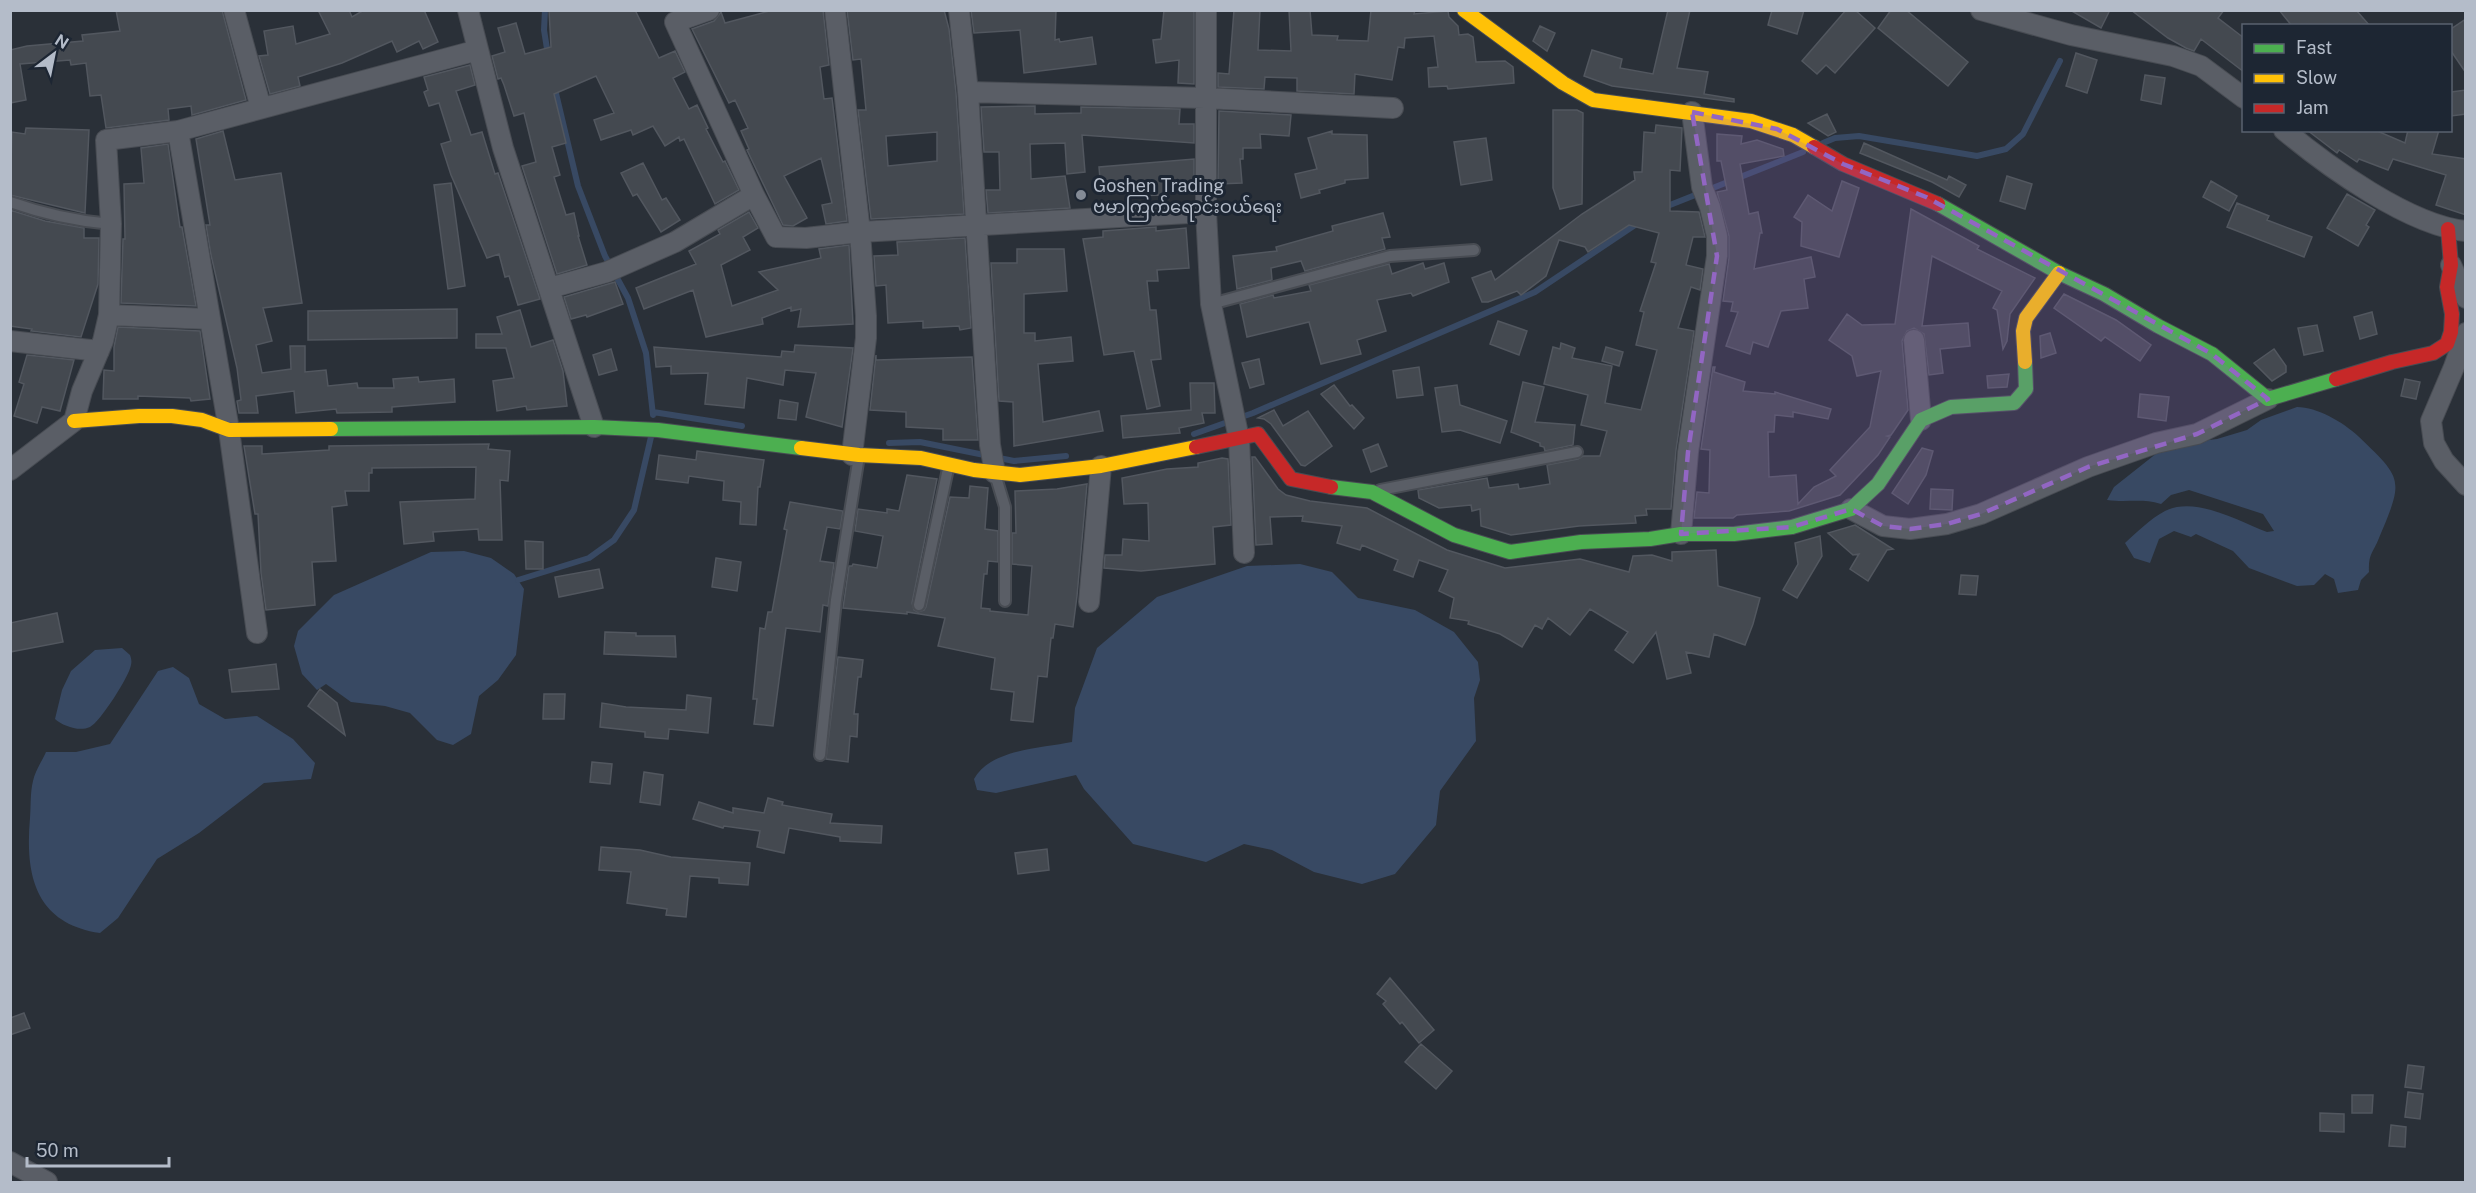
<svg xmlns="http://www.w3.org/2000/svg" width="2476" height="1193" viewBox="0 0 2476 1193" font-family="'Public Sans','Noto Sans Myanmar',sans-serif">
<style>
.water{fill:#384963}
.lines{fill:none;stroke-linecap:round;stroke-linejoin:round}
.stream{stroke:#384963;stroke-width:6}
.building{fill:#444950;stroke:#52575f;stroke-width:1.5;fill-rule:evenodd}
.lane-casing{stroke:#484c53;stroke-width:14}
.street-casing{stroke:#484c53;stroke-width:22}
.fast-casing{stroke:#484c53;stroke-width:16}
.slow-casing{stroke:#484c53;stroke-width:16}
.jam-casing{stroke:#484c53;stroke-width:16}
.lane{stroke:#5a5e66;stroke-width:10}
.street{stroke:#5a5e66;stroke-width:20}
.fast{stroke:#4caf50;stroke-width:14}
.slow{stroke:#ffc107;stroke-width:14}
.jam{stroke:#c62828;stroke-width:14}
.marked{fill:#9266c3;fill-opacity:0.2;stroke:#9266c3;stroke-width:4.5;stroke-dasharray:12 8;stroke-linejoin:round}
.poi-dot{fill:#848b96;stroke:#1d2633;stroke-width:2}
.labels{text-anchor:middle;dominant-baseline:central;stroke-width:6;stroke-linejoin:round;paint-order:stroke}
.poi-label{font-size:18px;fill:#b4bcc9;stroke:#1d2633;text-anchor:start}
</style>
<rect width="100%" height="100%" fill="#2a3038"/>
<path class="water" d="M2297,407C2317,407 2343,422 2358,436C2403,479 2404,479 2379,538C2373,553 2368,554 2369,572L2361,580L2358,590L2338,593L2334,579L2325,574L2314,585L2297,586L2249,568L2233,551L2196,534L2191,537L2174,531L2159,539L2150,563L2134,558L2125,543C2137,532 2150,519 2165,511C2196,496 2238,521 2267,532L2274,531L2263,514L2189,490L2171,495L2161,504C2141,498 2127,503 2107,500L2114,487L2162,449L2178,444L2217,439L2247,430L2261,420Z
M464,551L491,558L514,574L524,589L516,655L498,680L479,696L471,734L453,745L437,740L410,713L385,706L351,702L326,684L317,690L302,674L294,646L298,631L334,595L431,552Z
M1300,564L1332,572L1358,598L1415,610L1454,632L1478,662L1480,680L1474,698L1476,741L1440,791L1436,825L1395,874L1362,884L1314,872L1272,850L1244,844L1206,862L1133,844L1084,789L1076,775L996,793L977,790L974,779C990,749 1042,748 1072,742L1075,708L1097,648L1157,597L1247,566Z
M122,648L130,655C131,658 132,661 131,665C129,677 100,722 90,727C79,732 63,726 55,719L62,690L71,671L95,650Z
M173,667L189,678L199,704L225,719L257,716L293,739L315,763L311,779L264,783L199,833L157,859L118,918L100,933C35,923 25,875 30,818C31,807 30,793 33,781C35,771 42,761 46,752H76L110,744L158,671Z"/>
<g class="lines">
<path class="stream" d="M545,10L544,30L548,55
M554,85L578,186L605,256L628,298L646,353L653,415
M1823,143L1835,138L1859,136L1977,156L2006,149L2023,134L2060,61
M1665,207L1803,152
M653,412L742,426
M1194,434L1253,413L1535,292L1638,223
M889,443L920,442L1014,461L1066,456
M518,580L589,558L614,540L634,510L651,437"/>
</g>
<path class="building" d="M116,10H222L246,100L192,115L191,106L168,109L169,120L106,128L101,95L90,96L86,63L71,65L70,60L20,64L26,100L10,103V50L27,46L83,41L82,35L120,31Z
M318,10H349L352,17L364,10H424L438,42L423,49L419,41L397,52L392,41L342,63L298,77L300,86L270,94L259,56L268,55L264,31L293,26L296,44L330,34Z
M549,10H635L659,58L675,51L685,72L673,78L689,109L697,105L708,128L706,129L723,162L725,161L739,190L715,204L684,139L680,141L679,137L665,146L653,126L633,135L631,130L601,140L594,120L614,113L596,76L554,94L566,143L552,147L560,175L554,177L566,215L574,213L579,236H578L587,265L557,274L522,166L536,162L524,113L514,116L504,85L501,78L498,79L492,56L505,52L498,28L516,23L525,54L551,47Z
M773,10H823L829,65L820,67L824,99L832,98L847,221L826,224L822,205L832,203L821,158L784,176L807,218L793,226L783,225L747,150L749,149L741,131L748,128L735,100L729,103L692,29L714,21L721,12L725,23Z
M847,10H944L949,29L956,93L964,214L871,219L858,110H866L861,59L853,60ZM937,132V161L888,166L886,136Z
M971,10H1056L1055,40L1059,39L1060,42L1092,37L1096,64L1024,73L1020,30L974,33Z
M1164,10H1194V84L1178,83L1179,60L1156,63L1153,40L1161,39Z
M1234,10H1260L1258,50L1291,51L1289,10H1310L1312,35L1338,36L1337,40L1368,41L1371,10H1415L1414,14L1448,11L1449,17L1458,26L1459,35L1468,34L1473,37L1476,62L1505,61L1513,67L1514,83L1448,89L1447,86L1429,87L1428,68L1438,67L1434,36L1405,38L1404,48L1398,47L1392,80L1355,74L1354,94L1297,91V78L1265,77L1264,89L1218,87V73L1229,74Z
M1668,10H1690L1677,68L1708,72L1704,94L1734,99V102L1612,86L1584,76L1592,50L1622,59L1620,68L1653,74Z
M1772,10H1804L1797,34L1768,25Z
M1846,10H1855L1875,28L1835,73L1826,65L1817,74L1802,61Z
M1891,10H1906L1968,62L1948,86L1878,28Z
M2070,10H2110L2101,28Z
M2131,10H2224L2218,18L2244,38V72L2201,39L2194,51L2186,48L2168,38Z
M2279,10H2356L2370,26H2292Z
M2466,19V73L2451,51V29Z
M1540,26L1555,33L1547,51L1533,41Z
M2076,53L2097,60L2087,93L2066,86Z
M470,65L475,85L456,91L471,135L482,132L495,174L498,173L540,299L518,305L509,276L505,277L499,254L487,258L451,175L441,144L451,141L439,103L429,106L424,92L428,90L424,77Z
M2145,75L2165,78L2161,104L2141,100Z
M2466,90V114L2451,116V92Z
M1035,106V114L1081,113V107L1180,109L1179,124H1194V143L1082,135L1085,172L1067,174L1065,143L1030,144L1031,179L1065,176L1070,208L988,213L986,190H1000L999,152H984L981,107Z
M1553,110H1577L1583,113L1582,204L1560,209L1553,188Z
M1219,111L1291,115L1289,136L1260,134L1261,148H1243V159H1240L1242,183L1218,184Z
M1827,114L1836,132L1828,136L1808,123Z
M1656,125L1682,128L1680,171L1670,170V211L1699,212L1705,237H1693L1686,265L1703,269L1700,290L1691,287L1678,328L1694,331L1676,450L1671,509H1646L1647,515L1635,516L1636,523L1579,526L1511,535L1481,526L1480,509L1472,511L1471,505L1439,508L1419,498L1418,490L1487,478L1489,488L1518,484L1519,489L1550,484L1547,465L1578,459L1583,456H1600L1607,431L1581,425L1588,395L1544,384L1553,347L1560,349L1561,343L1575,348L1572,358L1612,366L1605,403L1641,410L1657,350L1636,345L1644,312L1640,311L1656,263L1651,262L1659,233L1629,225L1588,252L1585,247L1559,240L1546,276L1521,295L1517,291L1488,302H1482L1472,278L1491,271L1495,280L1582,214L1635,180L1634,172H1642L1644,132L1655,133Z
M26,128L89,130L85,213L10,195L12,132L25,134Z
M2307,130H2375L2405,143L2408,130H2439L2432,154L2466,159V215L2436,205L2446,175L2393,159L2388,170L2359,159L2357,162L2339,150L2337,153Z
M223,131L235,180L281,173L302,303L263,308L272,341L256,345L262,373L291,369L290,346H305V372L326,370L328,386L357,383L358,388H394L393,379L418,377L419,382L454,379L455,402L392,407V412L337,413L336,409L296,413L294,391L256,396L258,413H239L237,401L241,400L237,368L211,255L206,225H210L196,139Z
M1332,131V134L1367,135L1368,178L1345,180V183L1319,190L1320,193L1301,198L1295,174L1317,169L1308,138Z
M1717,134L1742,136L1741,144L1757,140L1783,149L1784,156L1740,164L1749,214L1758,212L1762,233H1760L1754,269L1811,257L1815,277L1804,279L1808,308L1781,311L1768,347L1753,342L1750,354L1726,346L1738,312L1731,311L1733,302L1723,301L1729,258V236L1717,192L1727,190L1721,161H1717Z
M1486,138L1492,180L1461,185L1454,142Z
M1864,143L1947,180L1949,176L1966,185L1959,197L1932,182L1860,153Z
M168,144L180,227H182L196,306L121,303L123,239H125L124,184L144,183L141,148Z
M1194,159V189L1166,190V195L1126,196V189L1101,191L1099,167Z
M643,163L662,200L666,198L680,220L661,232L637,194L633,196L621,173Z
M2007,176L2032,184L2025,209L2000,201Z
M1842,181L1859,188L1839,257L1801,246L1802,222L1794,217L1808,195L1832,211Z
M2211,181L2237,196L2229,211L2203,197Z
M451,183L465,286L448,289L434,185Z
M2347,194L2375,210L2366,225L2369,227L2358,246L2327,228Z
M2237,203L2269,216L2267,220L2312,237L2304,257L2227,227Z
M1911,209L1979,246L1977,249L2035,278L2010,314L2007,341L2003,349L1997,310L1993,308L2002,291L1932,256L1922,326L1968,323L1970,346L1940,349L1943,373L1929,375L1924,334L1914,328L1907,331L1902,341L1908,410L1891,435L1887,436L1890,437L1878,455L1840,495L1789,511L1737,515L1733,518H1694L1697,492L1709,493L1710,450L1701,449L1713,367H1715L1714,372L1745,382L1743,391L1775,394V392L1831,409L1828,419L1793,412V417L1775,415L1774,432H1768L1769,477L1796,475L1798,504L1814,487L1836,476L1830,470L1870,427L1881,371L1857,376L1852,356L1829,340L1847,314L1862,325L1895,324Z
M10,210L45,221L84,228V238H99L98,284L81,337L31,331L32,329L10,326Z
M749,212L758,228L743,237L750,250L721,265L732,306L778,290L759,272L821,258L819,249L849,245L853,324L798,327L801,309L791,311V307L762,318L763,324L706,337L693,290L644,309L636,288L696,264L689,251L720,234L718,230Z
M1383,213L1390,237L1382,238L1385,249L1305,271L1301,261L1271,268L1272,280L1237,289L1233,256L1277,251L1276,247L1333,231L1332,226Z
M1156,227V231L1186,228L1189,268L1157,270L1158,281H1147L1150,310H1156L1161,359L1151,360L1160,406L1147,409L1134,351L1104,355L1083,239L1103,237V231Z
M965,238L971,328L960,330L959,326L923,328V321L888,323L886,285L876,286L874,256L898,255L897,242Z
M1017,249H1064L1067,291L1024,294V333H1035V341L1071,337L1073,361L1038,364L1043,422L1099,411L1103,431L1014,446L1013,402L999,401L991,263H1017Z
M1423,263L1425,269L1444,263L1449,282L1413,296L1411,293L1377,300L1386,331L1357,340L1361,354L1321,364L1309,322L1247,337L1240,304L1273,295L1274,298L1311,291L1309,285L1389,264L1392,274Z
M615,282L623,304L587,317L586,315L571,319L564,297Z
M2064,294L2116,320L2151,345L2140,361L2105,337L2101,341L2054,308Z
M457,309V338L308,340V311Z
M520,310L531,347L553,340L563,371L567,406L527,410L526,406L497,411L493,381L514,378L506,348H476V334H502L497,317Z
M2372,312L2377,334L2360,339L2354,317Z
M1498,321L1527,331L1519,355L1490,344Z
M2317,325L2323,351L2304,355L2298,328Z
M118,327L200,331L210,399L191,401L190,398L138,396V399H103L104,370L114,371V347Z
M2050,333L2056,353L2041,358L2040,336Z
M795,345L853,348L842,427L806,417L816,373L785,370L783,385L747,378L744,408L705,404L708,373L671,374V366L656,367L654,347L781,357L782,351L794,352Z
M1606,347L1623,352L1619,366L1602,361Z
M611,349L617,370L599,375L593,355Z
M2274,349L2286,366V372L2272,381L2254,363Z
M27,355L74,360L60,411L42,407L37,423L14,416L24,384L19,382Z
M876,355V360L972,357L978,440H943V429L906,427V412L870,410Z
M1259,359L1264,384L1250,388L1242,363Z
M1419,367L1423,395L1397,398L1393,371Z
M2009,374L2007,387L1988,388L1987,376Z
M2405,379L2420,382L2416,399L2401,396Z
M1523,382L1544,387L1535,422L1575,425L1573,445L1545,451L1544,447L1540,446V443L1511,432Z
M1190,383H1214L1215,413H1202L1204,423L1179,428L1180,433L1123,438L1121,416L1191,410Z
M1334,385L1350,406L1352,405L1364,418L1354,429L1321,394Z
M1457,385L1460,405L1507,421L1500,443L1460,430L1442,432L1435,388Z
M2140,394L2169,397L2166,421L2138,417Z
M780,400L798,403L796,420L778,418Z
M1274,410L1283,426L1308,411L1332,446L1305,466L1301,465L1271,424L1264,419L1258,418Z
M489,444L488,449L510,451L508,481L500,480L502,540H479L478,529L433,532L434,541L404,544L400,502L475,499L476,467L372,468V473H369V491H345L347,505L332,507L336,561L312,562L315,605L266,610L261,573L258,514H255L244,446H262V454L329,450V446Z
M1378,444L1387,466L1371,472L1363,450Z
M1922,448L1933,451L1926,475L1908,504L1892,493Z
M697,451L764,460L760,487H758L756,525L740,524L741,502L723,500L724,481L689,476L688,483L656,479L659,455L696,460Z
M1252,457H1255L1278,489L1286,495L1310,501L1367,508L1447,550L1505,568L1580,559L1629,572L1633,556L1652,555L1672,561V552L1716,550L1718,586L1760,598L1753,624L1745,645L1714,634L1709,657L1686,652L1691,673L1667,679L1656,632L1633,663L1615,650L1628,632L1590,609L1570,635L1548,618L1542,629L1535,625L1522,647L1500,634L1468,624L1469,621L1450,618L1454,598L1439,591L1448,570L1419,560L1413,577L1394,570L1398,560L1362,545L1360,550L1337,543L1342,526L1302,521L1303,516L1270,517L1272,544L1256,545Z
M1222,458L1228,459L1231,525L1213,527L1215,564L1141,571L1104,568L1105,555H1122L1123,539L1149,541L1148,503L1124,504L1122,478L1167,469L1198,467V463Z
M907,475L937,479L912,603L914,610L918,612L924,610L926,607L950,497L969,498L970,486L988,488L985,529L998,531V562L988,561L987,574H984L981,608L990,609V611L1028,615L1032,566L1012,564V533H1016L1015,491L1057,489L1087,484L1077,596L1073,627L1055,624L1053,638H1051L1047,677L1038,676L1033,722L1011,720L1014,692L991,689L995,658L938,646L945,618L907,612V614L843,608L849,566H852L853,564L877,568L883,536L855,531L858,509L887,513V509L899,511Z
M1931,489L1953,490L1952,510L1930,509Z
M790,502L843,511L840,529L827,527L820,561L834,563L828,606L823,605L820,632L786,628L773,726L754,724L757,699H753L760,628L765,629L768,612H772L787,530L784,529Z
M1855,525L1893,549L1887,550L1868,581L1850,569L1859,554L1853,555L1828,533Z
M1820,536L1822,556L1797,598L1783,590L1798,564L1795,543Z
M525,541L543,542V569H526Z
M716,558L741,562L737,591L712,587Z
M599,569L603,588L559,597L555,577Z
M1961,575L1978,576L1976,595L1959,594Z
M57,613L63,642L10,652V623Z
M605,632L636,633V636H675L676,657L604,654Z
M838,657L863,660L861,677H858L854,714H858L857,737L850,736L848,762L826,759Z
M276,664L279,689L232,692L229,670Z
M320,689L337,703L345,735L308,706Z
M544,694H565L564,719H543Z
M687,695L711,698L708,733L669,729L668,739L645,737V732L600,727L602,703L626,707L686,710Z
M592,762L612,764L610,784L590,782Z
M644,772L663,775L660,805L640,802Z
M768,798L783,802L782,805L832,814L830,823L882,826L881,843L840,841V837L789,828L784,853L757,847L760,831L724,826L723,828L693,819L699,802L733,813V808L764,813Z
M601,847L640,850L671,857L750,863L748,885L719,883V878L690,876L686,917L666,915L667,909L627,903L631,872L599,870Z
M1047,849L1049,870L1018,874L1015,853Z
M1390,978L1434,1030L1419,1043L1402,1022L1400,1024L1383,1004L1386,1001L1377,994Z
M24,1013L30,1028L10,1035V1018Z
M1421,1044L1452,1071L1436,1089L1405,1062Z
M2408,1065L2424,1067L2421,1089L2405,1087Z
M2408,1092L2423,1094L2420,1119L2405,1117Z
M2352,1095H2373L2372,1113H2352Z
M2320,1113L2344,1114V1132L2320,1131Z
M2391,1125L2406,1127L2405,1147L2389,1146Z"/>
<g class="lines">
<defs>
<path id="lane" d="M10,202C44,214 75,221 111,224
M1211,304L1390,256L1474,250
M995,474L1005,507V601
M1380,490L1577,452
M919,605L949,464
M820,755L836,600L859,456"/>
<path id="street" d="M234,10L261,108
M468,10L503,148L594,427
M709,10L675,22L754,195L776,237L806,238L860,232L1206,212
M835,10L860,232L866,316V338L852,455
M959,10L968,92L990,445L995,473
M1206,10V212L1211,304L1239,439L1244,553
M1981,10L2071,35L2173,56L2201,66L2244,98
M968,92L1205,98L1393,108
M2284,130C2327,166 2410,226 2466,231
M178,131L229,430L257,633
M2451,265L2466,298
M550,288L607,272L675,242L754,195
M109,315L210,319
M2466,333L2454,367L2431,421L2434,443L2444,461L2466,485
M1914,340L1921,420
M10,341L99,351
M10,470L74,421L82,391L103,341L109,315L111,224L106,140L178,131L478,50
M1851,509L1883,526L1910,529L1947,524L1981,514L2088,467L2156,443L2197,434L2268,399
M1681,534L1688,452L1717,256V236L1710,207L1702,187L1692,112
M1089,602L1101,466
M10,1162L47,1182"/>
<path id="fast" d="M1938,204L2059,273L2104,294L2158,326L2212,354L2268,399L2336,379
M331,429L594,427L658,430L801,448
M1331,487L1372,492L1454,535L1510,552L1581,542L1650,539L1681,534H1734L1792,527L1851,509L1878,484L1921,420L1951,407L2014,403L2026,389L2025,362"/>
<path id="slow" d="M1464,10L1563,83L1593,100L1751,121L1793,135L1814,147
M2025,362L2023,331L2026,318L2059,273
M74,421L139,416H172L202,420L229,430L331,429
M801,448L859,455L921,458L974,470L1020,475L1101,466L1196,447"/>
<path id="jam" d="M1814,147L1843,164L1938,204
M2336,379L2392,362L2433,353L2447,344L2451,332L2452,314L2447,287L2451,265L2448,229
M1196,447L1258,434L1291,479L1331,487"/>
</defs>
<use href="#lane" class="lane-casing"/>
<use href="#street" class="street-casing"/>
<use href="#fast" class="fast-casing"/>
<use href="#slow" class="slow-casing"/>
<use href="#jam" class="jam-casing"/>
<use href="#lane" class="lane"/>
<use href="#street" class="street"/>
<use href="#fast" class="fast"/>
<use href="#slow" class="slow"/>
<use href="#jam" class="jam"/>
</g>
<path class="marked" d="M1692,112L1777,129L1843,164L1926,197L2212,354L2268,399L2197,434L2088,467L1981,514L1947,524L1910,529L1883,526L1851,509L1792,527L1681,534L1688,452L1717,256Z"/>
<circle class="poi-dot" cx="1081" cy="195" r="6"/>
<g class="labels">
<g class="poi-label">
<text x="1093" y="185">Goshen Trading<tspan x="1093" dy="21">ဗမာကြက်ရောင်းဝယ်ရေး</tspan></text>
</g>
</g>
<rect width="2476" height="1193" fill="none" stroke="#b4bcc9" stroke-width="24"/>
<rect x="2242" y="24" width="210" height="108" fill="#1d2633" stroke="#59626f" stroke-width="1.5"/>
<rect x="2254" y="44" width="30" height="9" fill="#4caf50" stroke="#59626f" stroke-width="1.5"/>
<text x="2296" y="54" font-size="18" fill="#b4bcc9">Fast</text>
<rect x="2254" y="74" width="30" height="9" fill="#ffc107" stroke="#59626f" stroke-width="1.5"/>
<text x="2296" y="84" font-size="18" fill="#b4bcc9">Slow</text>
<rect x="2254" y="104" width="30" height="9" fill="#c62828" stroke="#59626f" stroke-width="1.5"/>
<text x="2296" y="114" font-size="18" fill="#b4bcc9">Jam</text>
<g transform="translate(54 54) rotate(32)" stroke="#1d2633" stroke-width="4.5" paint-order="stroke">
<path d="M0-4.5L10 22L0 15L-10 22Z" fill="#b4bcc9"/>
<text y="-9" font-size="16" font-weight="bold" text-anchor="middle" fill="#b4bcc9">N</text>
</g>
<path d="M27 1157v9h142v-9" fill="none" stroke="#b4bcc9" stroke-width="3"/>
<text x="36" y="1157" font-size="18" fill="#b4bcc9" stroke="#1d2633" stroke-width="4.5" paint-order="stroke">50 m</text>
</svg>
